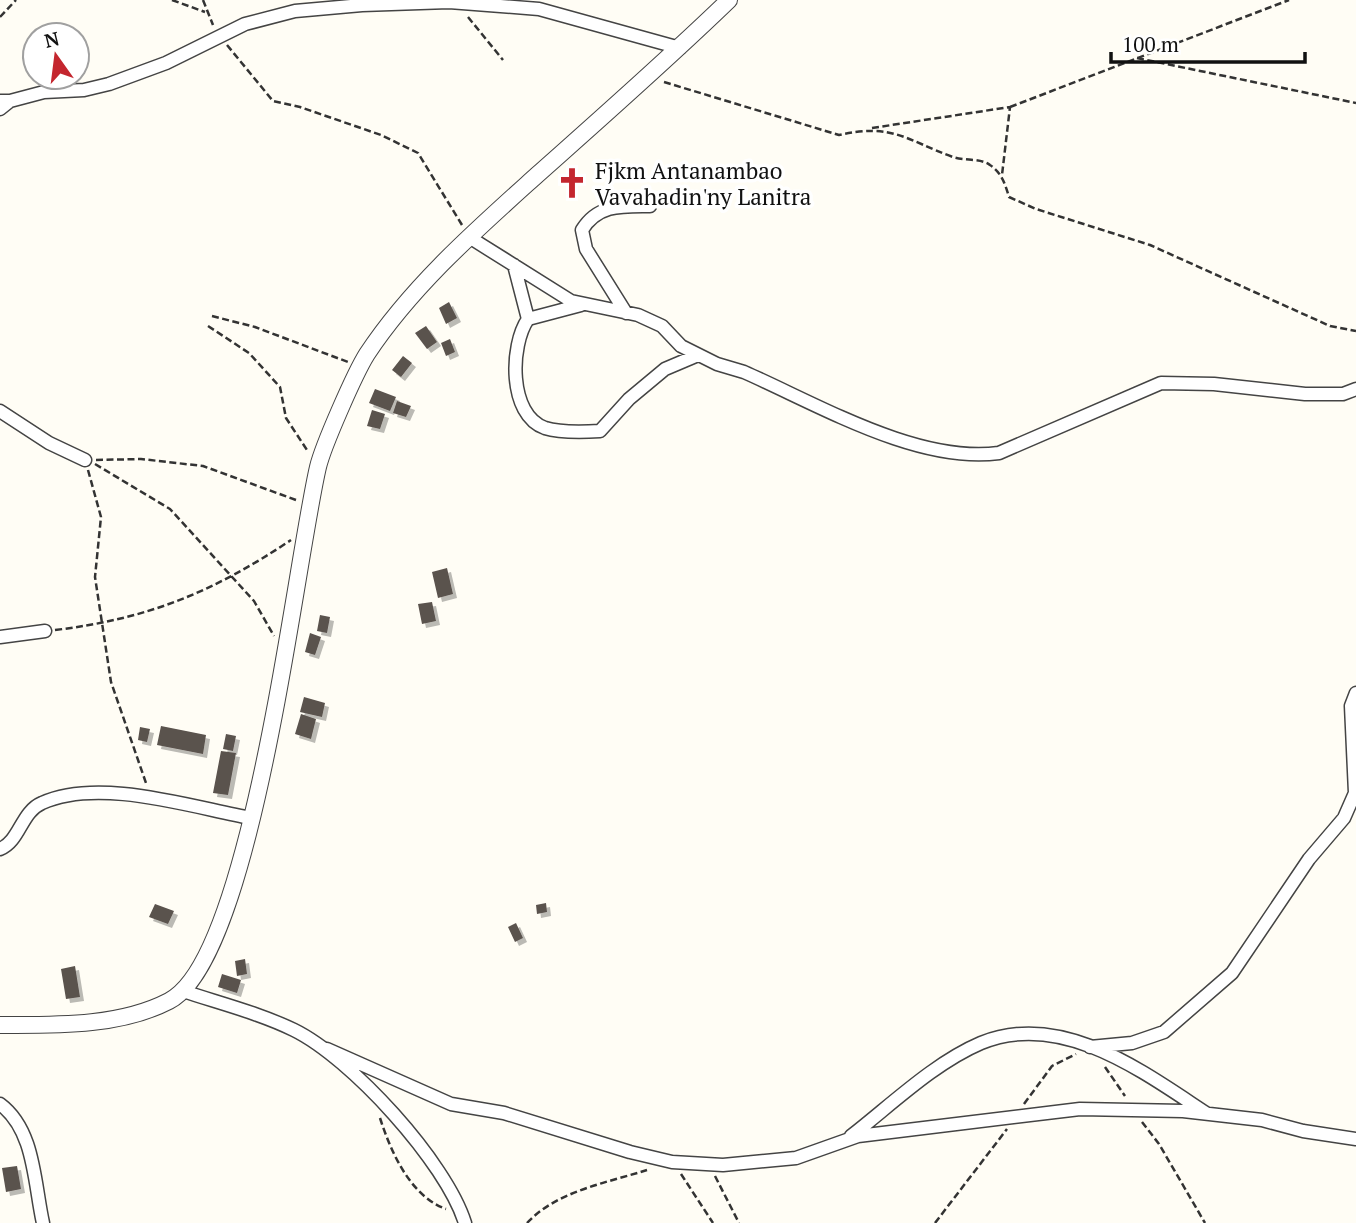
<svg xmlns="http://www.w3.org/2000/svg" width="1356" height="1223" viewBox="0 0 1356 1223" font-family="'PT Serif',serif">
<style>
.building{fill:#5a524d;filter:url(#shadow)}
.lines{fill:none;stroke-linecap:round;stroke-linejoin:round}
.minor-casing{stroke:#444;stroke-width:15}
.tertiary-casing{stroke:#444;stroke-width:18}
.path{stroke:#333;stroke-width:2.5;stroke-dasharray:7 3.5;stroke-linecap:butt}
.minor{stroke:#fff;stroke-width:12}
.tertiary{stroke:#fff;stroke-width:16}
.labels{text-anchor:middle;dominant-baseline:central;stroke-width:7;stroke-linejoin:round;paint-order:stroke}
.poi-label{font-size:23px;fill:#111;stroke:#fff;text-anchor:start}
</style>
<defs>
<filter id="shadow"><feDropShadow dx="4" dy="4" stdDeviation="0" flood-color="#0004"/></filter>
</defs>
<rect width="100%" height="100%" fill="#fffdf5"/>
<path class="building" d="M449,302L457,318L446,324L439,308Z
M426,326L437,342L427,349L415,333Z
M450,339L455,352L446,356L441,343Z
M403,356L412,363L401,377L392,370Z
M375,389L396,397L390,411L369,403Z
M397,401L411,406L406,417L393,413Z
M372,410L385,414L380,429L367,426Z
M447,568L453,594L438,598L432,572Z
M432,602L436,621L422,624L418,604Z
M320,615L330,617L327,633L317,631Z
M310,633L321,637L315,655L305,652Z
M304,697L325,703L322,717L300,712Z
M301,714L316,719L311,739L295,734Z
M161,726L206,735L203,754L157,745Z
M140,727L150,729L147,742L138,740Z
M226,734L236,736L233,751L223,749Z
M221,751L236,753L228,795L213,793Z
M546,903L547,912L537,914L536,905Z
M155,904L174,911L168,924L149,917Z
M516,923L523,938L515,942L508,927Z
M245,959L247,974L237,976L235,961Z
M75,966L80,997L66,999L61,969Z
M222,974L241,980L237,993L218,987Z
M17,1166L21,1189L6,1192L2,1168Z"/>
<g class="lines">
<defs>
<path id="minor" d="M0,101H10L0,109
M10,101L44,92L84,90L109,84L166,63L245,24L295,11L362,5L449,2L539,9L680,48
M469,237L571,301L638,315L662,326L681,346L717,364L744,372C819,405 918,464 999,453L1161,383L1214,384L1305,394H1343L1356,389
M514,265L528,319C510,345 508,415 545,428C561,433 583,432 600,431L629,399L665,369L698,355
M626,313L586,249L582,230C598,204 622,206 650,206
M528,319L581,305
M0,411L49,443L85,460
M0,637L45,631
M0,849C20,841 21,812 42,803C99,777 191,807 251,818
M183,991C219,1003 259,1013 294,1030C351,1058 446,1162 465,1223
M1090,1047L1132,1043L1164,1032L1232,973L1309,859L1344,818L1355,793L1351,706L1356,693
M327,1049L451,1104L504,1113L630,1152L672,1162L723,1165L796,1158L858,1136L1080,1109L1183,1111L1262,1120L1303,1131L1356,1139
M0,1104C35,1130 34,1183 43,1223
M851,1136C891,1105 934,1063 981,1043C1061,1010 1142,1071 1206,1113"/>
<path id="tertiary" d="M0,1025C54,1025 119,1027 169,1001C252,959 295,565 318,467C323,446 355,373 367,354C412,286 476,230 537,175C601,118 667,60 729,0"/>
</defs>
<use href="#minor" class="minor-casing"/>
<use href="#tertiary" class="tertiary-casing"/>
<path class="path" d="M172,0L205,12
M203,0L213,25
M0,17L16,0
M468,17L503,60
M227,45L273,101L300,107L381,135L418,153L462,225
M1137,58L1356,103
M664,82L839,135C893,123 906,140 953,157C965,161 981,158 990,165C1002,173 1005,184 1009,197L1036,209L1150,245L1330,326L1356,331
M1010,107L1289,0
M872,128L1010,107L1002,175
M212,316L255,327L348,362
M208,326L249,353L280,387L286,418L307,450
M96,460L141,459L203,466L296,500
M95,464L170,509L254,601L274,636
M88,470L101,517L95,577L111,682L146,783
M55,630C148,619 213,592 291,540
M1105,1067L1125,1096
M1024,1104L1052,1066L1076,1054
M380,1118C391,1152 410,1196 446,1209
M1142,1122L1159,1144L1205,1223
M681,1174L713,1223
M715,1176L739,1223
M527,1223C557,1191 606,1183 647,1170
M935,1223L1007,1129"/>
<use href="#minor" class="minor"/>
<use href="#tertiary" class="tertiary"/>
</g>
<defs>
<symbol id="church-bare" viewBox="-9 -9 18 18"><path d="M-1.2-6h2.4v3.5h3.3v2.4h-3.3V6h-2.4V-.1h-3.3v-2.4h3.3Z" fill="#c4262e" stroke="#fff" stroke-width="2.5" paint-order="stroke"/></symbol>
</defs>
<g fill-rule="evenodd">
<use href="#church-bare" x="550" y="161" width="44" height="44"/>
</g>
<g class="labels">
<g class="poi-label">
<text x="595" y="170">Fjkm Antanambao<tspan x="595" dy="26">Vavahadin'ny Lanitra</tspan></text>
</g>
</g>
<g transform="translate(56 56) rotate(346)"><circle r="33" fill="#ffffff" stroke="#a0a0a0" stroke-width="2"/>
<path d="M0-5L12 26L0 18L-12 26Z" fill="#c4262e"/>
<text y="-10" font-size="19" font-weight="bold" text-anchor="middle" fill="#111111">N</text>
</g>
<path d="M1111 52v10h194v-10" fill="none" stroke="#111111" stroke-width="3.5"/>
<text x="1122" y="52" font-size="21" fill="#111111" stroke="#ffffff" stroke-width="5" paint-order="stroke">100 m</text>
</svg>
